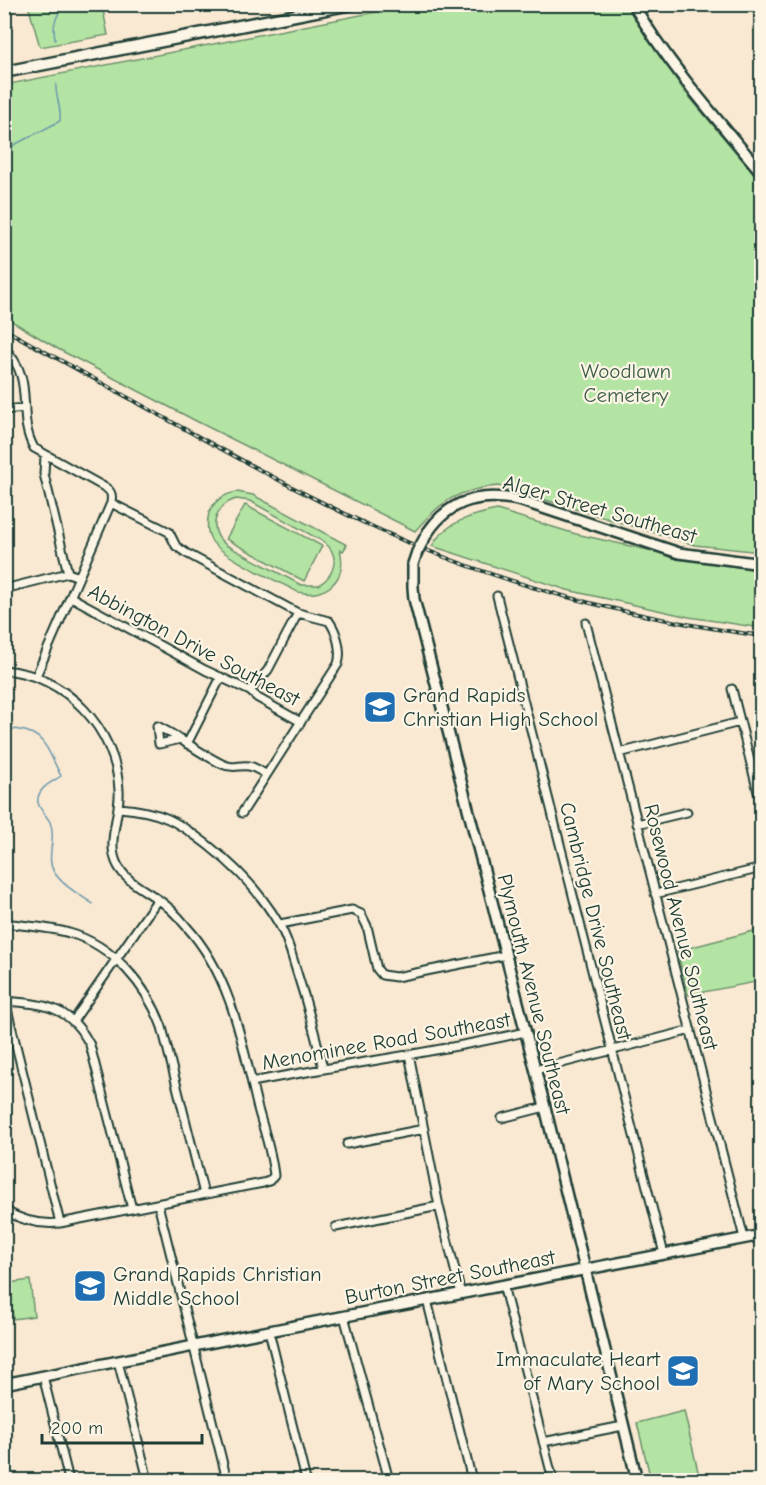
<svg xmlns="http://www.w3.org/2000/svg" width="766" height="1485" viewBox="0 0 766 1485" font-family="'Comic Neue',sans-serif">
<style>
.green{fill:#b4e4a3;stroke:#6a906c;stroke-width:1.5;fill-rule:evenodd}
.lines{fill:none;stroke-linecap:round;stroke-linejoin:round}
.stream{stroke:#6c99ad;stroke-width:1.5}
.street-casing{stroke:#1f3d34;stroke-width:11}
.secondary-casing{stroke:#1f3d34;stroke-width:14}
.primary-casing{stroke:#1f3d34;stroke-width:15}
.street{stroke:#fcf5e5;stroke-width:7}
.secondary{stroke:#fcf5e5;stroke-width:9}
.primary{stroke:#fcf5e5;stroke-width:10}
.rail-casing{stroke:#1f3d34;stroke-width:4}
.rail{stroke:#fcf5e5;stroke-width:1.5;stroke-dasharray:4.5;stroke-linecap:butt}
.secondary-bridge-casing{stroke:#1f3d34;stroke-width:14;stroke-linecap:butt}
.secondary-bridge{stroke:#fcf5e5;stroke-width:9}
.labels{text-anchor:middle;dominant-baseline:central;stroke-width:4.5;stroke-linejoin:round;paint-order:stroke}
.park-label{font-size:21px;fill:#3d5e4a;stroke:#fcf5e5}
.street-label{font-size:21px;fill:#1f3d34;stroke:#fcf5e5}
.poi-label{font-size:21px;fill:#1f3d34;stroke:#fcf5e5;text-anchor:start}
</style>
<rect width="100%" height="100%" fill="#fae9d2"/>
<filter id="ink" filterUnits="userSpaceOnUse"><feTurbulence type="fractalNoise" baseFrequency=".0167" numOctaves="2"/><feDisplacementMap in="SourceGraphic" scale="12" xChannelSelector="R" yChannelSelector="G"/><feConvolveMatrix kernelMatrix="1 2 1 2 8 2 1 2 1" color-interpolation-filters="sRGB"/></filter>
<g filter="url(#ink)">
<path class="green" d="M28,5H102L108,35L40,47Z
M412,5H627L682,88L761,182V552L695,545L499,486C458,489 441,501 415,531L198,422L58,349L5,317L4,85Z
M237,492L253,495L347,545L343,551L340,550C348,579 326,599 298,592C279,582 220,556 211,540C207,532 207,521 209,513C214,500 225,494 237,492ZM236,499L250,501L324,542C340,555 336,574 319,585H301L226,545C207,530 214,506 236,499Z
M245,505L322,546L304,581L226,539Z
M497,510L576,534L693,560L761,570V628L689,617L567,590L432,546C445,522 472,515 497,510Z
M761,929V981L688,995L677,951Z
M30,1280L34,1316L13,1319L9,1283Z
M684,1411L700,1480H651L637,1423Z"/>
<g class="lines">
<path class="stream" d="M55,40C54,33 53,25 56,19C58,13 62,11 62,4
M4,152L16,144L60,121C62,108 55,97 56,84
M4,729C44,728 45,745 61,776C52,782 40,787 38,798C36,807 46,814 50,822C57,839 45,857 54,872C63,886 80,895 93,904"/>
<defs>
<path id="street" d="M4,348C37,380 15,414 34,448L106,488C112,492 112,496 111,503L36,676
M4,410L25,408
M45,455L44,474L68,573L79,577
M111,503L169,532L176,546L186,553L298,613L329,621C337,632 342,651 338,664L242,813
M4,589L68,573
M497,596L664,1254
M71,597L205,670L250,691L258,698L301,722
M586,623L744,1238
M4,670C66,675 116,729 119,790C121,815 105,843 118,866C127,882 142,888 156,898C167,905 178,916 186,926C231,975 242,1042 257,1105C263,1128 272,1152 274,1176L269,1181L263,1183L60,1223C40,1225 22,1221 4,1210
M732,689L762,808
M250,691L268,670L298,613
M181,739L159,744L157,726C180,737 199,753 222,764C235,770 239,764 249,766C255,767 261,772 266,774
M187,744L221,677
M619,753L740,722
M119,808C161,811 177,821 209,846C237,868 261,893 279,924C287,937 291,952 295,966C306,1000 315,1033 323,1068
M637,824L687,812
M655,894L762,868
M4,923C26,926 49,927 69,933C113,945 147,986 162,1027L204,1194
M280,924L352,910L361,914L367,926L377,969L382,975L396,977L506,955
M4,1001C45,1004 70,1006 90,1045L132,1209
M5,1001L60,1223
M74,1020L158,899
M409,1054L439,1206L461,1294
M535,1070L691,1030
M252,1082C343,1064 435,1053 525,1032
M502,1118L545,1107
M347,1144L424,1129
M158,1204L227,1480
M336,1227L439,1206
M503,1285L553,1480
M427,1300L472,1480
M344,1316L389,1480
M269,1331L306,1480
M118,1361L148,1480
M43,1376L69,1480
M543,1442L623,1426"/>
<path id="secondary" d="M633,4C669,66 717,119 762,173
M428,532C451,498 484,492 522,501L679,553L762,564
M413,564V587L414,599L545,1107L637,1480
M4,1384L269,1331L762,1235"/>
<path id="primary" d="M4,72L352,4"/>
</defs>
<use href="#street" class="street-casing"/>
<use href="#secondary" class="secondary-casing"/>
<use href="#primary" class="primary-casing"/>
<use href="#street" class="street"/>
<use href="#secondary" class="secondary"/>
<use href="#primary" class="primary"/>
<defs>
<path id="rail" d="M4,329C66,363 128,397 190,432C269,475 346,518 429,551C535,594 649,620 762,636"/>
</defs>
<use href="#rail" class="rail-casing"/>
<use href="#rail" class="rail"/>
<defs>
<path id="secondary-bridge" d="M413,564L417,552L428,532"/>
</defs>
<use href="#secondary-bridge" class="secondary-bridge-casing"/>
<use href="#secondary-bridge" class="secondary-bridge"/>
</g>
</g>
<defs>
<symbol id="school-square" viewBox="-11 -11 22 22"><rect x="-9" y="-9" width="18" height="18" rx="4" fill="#1f6fb2" stroke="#fcf5e5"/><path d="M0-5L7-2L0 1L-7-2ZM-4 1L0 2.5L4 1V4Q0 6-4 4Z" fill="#fff"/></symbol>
</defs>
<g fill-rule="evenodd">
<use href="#school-square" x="361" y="688" width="38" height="38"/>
<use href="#school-square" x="71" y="1267" width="38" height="38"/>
<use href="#school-square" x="664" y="1352" width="38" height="38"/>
</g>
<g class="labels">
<g class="park-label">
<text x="626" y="371">Woodlawn<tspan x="626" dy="24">Cemetery</tspan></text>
</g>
<g class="street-label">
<text transform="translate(600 509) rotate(16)">Alger Street Southeast</text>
<text transform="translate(194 645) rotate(28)">Abbington Drive Southeast</text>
<text transform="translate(596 921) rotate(76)">Cambridge Drive Southeast</text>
<text transform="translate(681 927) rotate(76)">Rosewood Avenue Southeast</text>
<text transform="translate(534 994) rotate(76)">Plymouth Avenue Southeast</text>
<text transform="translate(386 1041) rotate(-10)">Menominee Road Southeast</text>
<text transform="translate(450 1277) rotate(-11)">Burton Street Southeast</text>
</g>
<g class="poi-label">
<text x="403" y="695">Grand Rapids<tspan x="403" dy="24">Christian High School</tspan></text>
<text x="113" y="1274">Grand Rapids Christian<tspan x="113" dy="24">Middle School</tspan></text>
<text x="660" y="1359" text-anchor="end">Immaculate Heart<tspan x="660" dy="24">of Mary School</tspan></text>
</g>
</g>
<rect width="766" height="1485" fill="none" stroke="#fcf5e5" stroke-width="24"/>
<rect x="12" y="12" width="742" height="1461" fill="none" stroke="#1f3d34" stroke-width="2" filter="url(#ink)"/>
<path d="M42 1434v9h160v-9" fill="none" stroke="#1f3d34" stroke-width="3"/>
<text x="51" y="1434" font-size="18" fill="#1f3d34" stroke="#fcf5e5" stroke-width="4.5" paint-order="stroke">200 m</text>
</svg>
